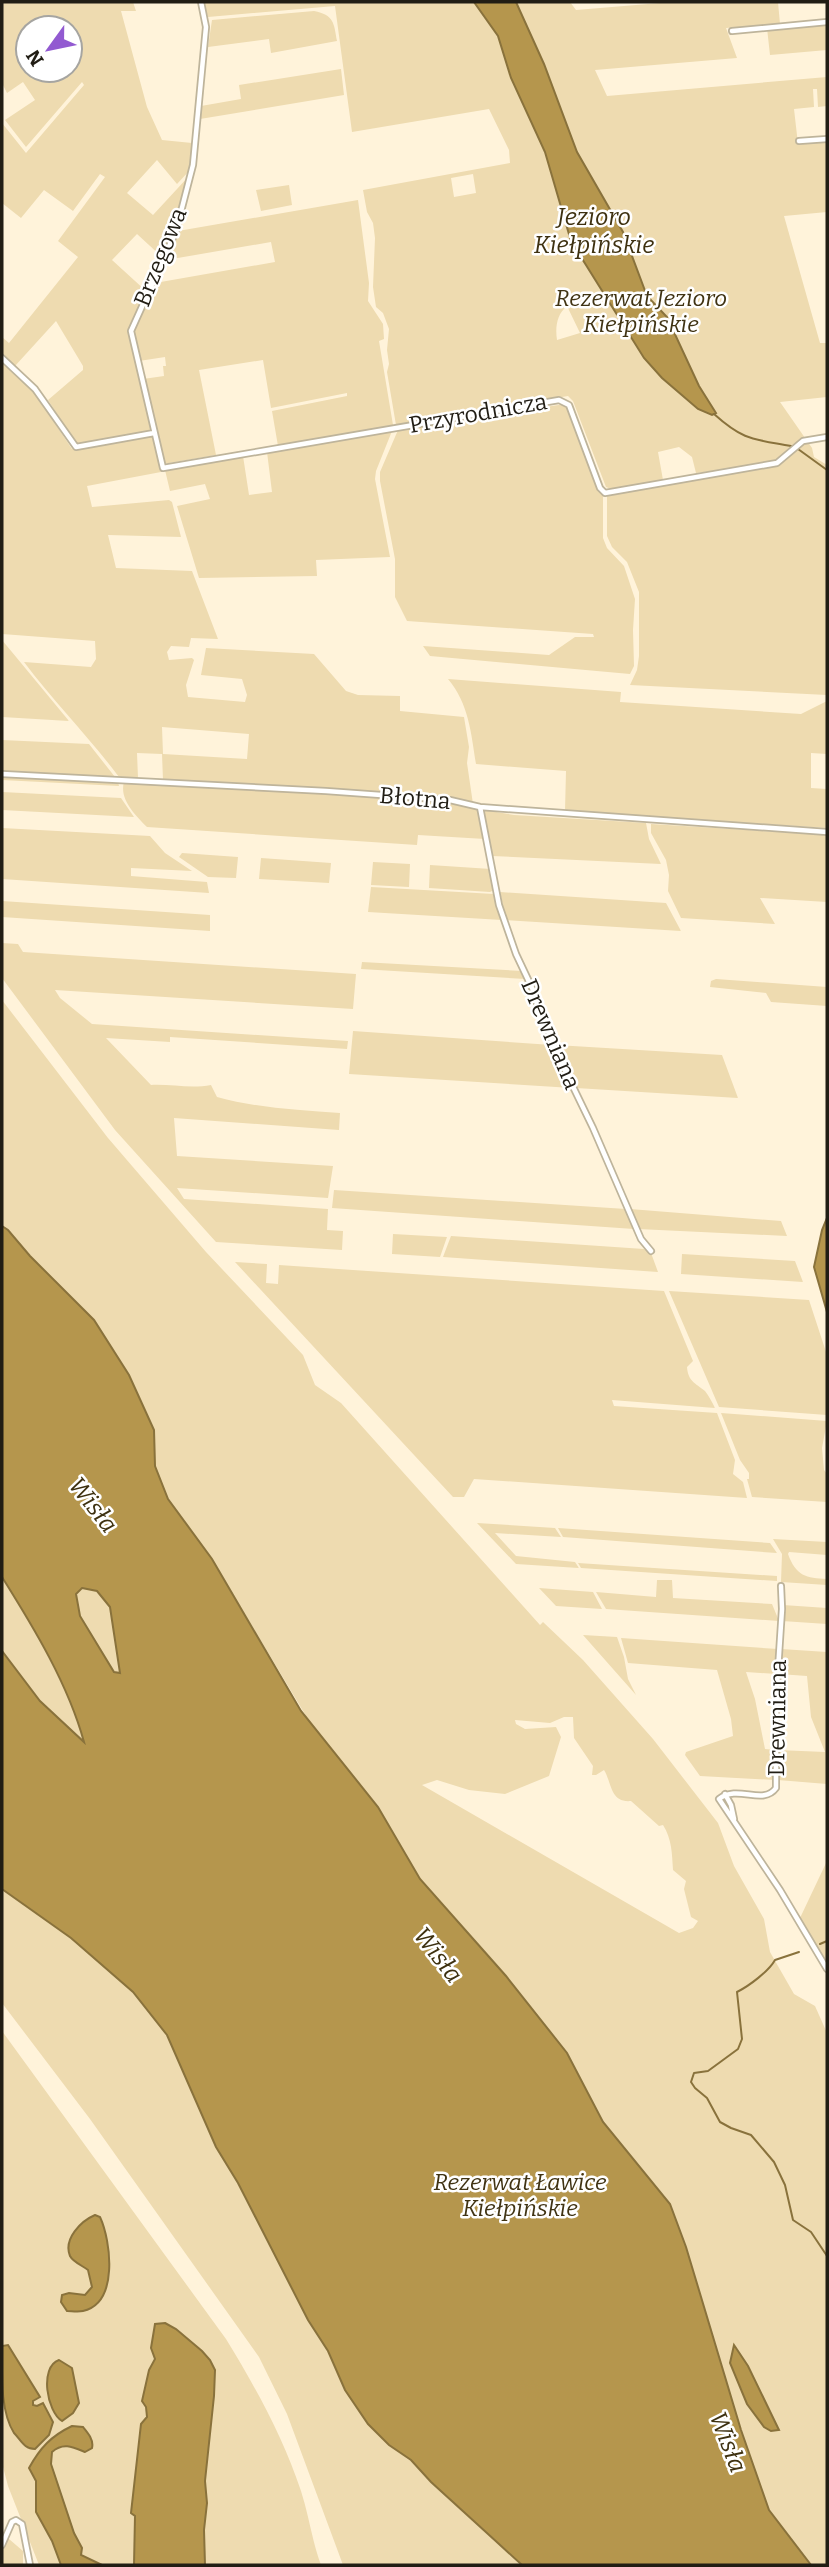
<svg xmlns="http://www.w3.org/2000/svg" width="829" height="2567" viewBox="0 0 829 2567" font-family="Bitter,serif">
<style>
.green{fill:#eedbb0;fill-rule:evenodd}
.water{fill:#b5964d;stroke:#89723c;stroke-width:2;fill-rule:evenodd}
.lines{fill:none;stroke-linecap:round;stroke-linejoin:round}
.stream{stroke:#89723c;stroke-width:2}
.minor-casing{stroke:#beb49b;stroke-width:8}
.minor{stroke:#fff;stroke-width:4.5}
.labels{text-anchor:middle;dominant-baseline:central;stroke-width:5;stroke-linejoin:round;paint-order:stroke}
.street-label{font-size:23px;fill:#211d14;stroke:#fff}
.park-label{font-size:23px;font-style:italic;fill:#403313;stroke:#fff}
.water-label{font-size:24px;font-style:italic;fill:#3e3110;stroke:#fff}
</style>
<rect width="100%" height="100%" fill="#fff3da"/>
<path class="green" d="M2,2H133L136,11H121L147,107L162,140L192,143L190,170L177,184L157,160L127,193L153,215L189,176L171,236L162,257L137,234L112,260L146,291L128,331L151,431L77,445L48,400L83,370V366L56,321L15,366L2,355V337L9,343L78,257L58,241L105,177L100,174L73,211L44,190L21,218L2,203V123L26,153L84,85L82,82L26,147L5,120L35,100L23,82L7,93L2,83ZM28,28H70V70H28Z
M203,2H570L576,10L672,2H778L780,24L726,28L737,58L595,70L607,96L827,77V106L818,107L817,89H813L814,107L794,109L798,144L827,142V212L784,216L820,343H827V397L780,402L812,448L814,457L827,465V695L630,685L637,670L639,656V592L627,562L612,547L607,536V496L718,476L712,471L696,473L692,457L679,447L658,452L663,480L611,489L606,487L573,401L568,396L396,425L387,372L389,364L387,350L389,329L383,313L376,307L373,287L375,238L373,223L367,212L363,190L510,163L509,150L489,109L352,132L335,6L208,17ZM473,174L476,193L454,197L451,178ZM567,306L580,333L557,340C555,327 557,314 567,306Z
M314,11C334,15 334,23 337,41L271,53L269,39L208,47L212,20Z
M827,23V50L770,55L767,28Z
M341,69L344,95L200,119L201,106L241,99L239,85Z
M289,185L292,205L261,211L256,190Z
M358,200L369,283L368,301L383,324L384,339L379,341L393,425L278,446L272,411L347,396V393L271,408L263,360L199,370L216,455L163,464L143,379L164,376L163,366H166L165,357L139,361L133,331L155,283L275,262L271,242L166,260L178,231Z
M2,361L34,392L72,449L76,450L152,435L161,472L87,486L92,507L169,500L172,502L181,537L108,535L116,568L192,571L218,639L191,638L189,647L171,646L167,652L169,660L192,658L194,660L186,685L188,697L245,702L247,695L242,679L201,675L206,648L314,654L346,691L358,695L400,696V711L464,717L469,747L467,763L473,804L438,796L163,780L162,754L137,753L138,778L119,777C89,737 54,702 24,662L91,667L96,659L95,641L2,634ZM162,727L249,734L247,759L163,754Z
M565,404L598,489L603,495V538L607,548L624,566L635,599L633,630L634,666L630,674L430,656L423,646L549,655L575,637H594L593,634L407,621L395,597V559L380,481V472L398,430Z
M392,431L376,471L375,479L390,557L316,560L317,576L199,578L177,506L210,499L205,484L170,491L165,470L243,456L249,495L272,492L267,452Z
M2,640L69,721L2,717Z
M448,679L621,692L620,702L801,714L827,701V754L811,753V788L827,789V828L565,811L566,771L476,764C471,733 469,704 448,679Z
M2,740L89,744L115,777L2,772Z
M2,776L118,782L119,786L2,780Z
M124,782L455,802L465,806L479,807L485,839L418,835L417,845L147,827C135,815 119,799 124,782Z
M2,792L121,798L134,817L2,810Z
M484,810L514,815L646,823L649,839L661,864L492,856Z
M651,824L827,835V902L760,898L775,924L681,918L668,891L669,875L666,860L651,833Z
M2,828L150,836L165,853L192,871L131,868V876L207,882L209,893L2,879Z
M182,853L238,857L236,878L208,877L179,857Z
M261,858L331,863L329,883L259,879Z
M373,862L410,864L409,887L371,885Z
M430,865L491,869L494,890L490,892L429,888Z
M371,887L494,894L502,920L368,912Z
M500,892L666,903L681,931L506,920Z
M2,901L210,915V931L2,917Z
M2,943L18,944L23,952L356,974L353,1009L55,990L60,998L92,1024L348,1041L347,1049L170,1037V1042L106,1038L151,1085C171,1084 191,1089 211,1085L217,1097C257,1108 299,1110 340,1113L339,1130L174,1118L177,1156L333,1166L328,1198L177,1188L184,1199L328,1209L327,1230L343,1231L342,1250L216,1242L115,1130L2,978Z
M362,962L522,971L525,979L361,969Z
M716,979L827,987V1006L771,1002L766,993L710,987L711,981Z
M2,1000L108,1138L206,1252L303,1355L315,1385L341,1403L540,1625L543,1622L583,1660L653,1739L718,1823L734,1866L764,1919L770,1952L794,1994L815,2006L827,2033V2565H343L287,2414L259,2357L90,2119L2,2003V1242L247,1682L306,1716L212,1559L168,1499L155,1466L154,1430L143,1407L30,1256L8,1230L2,1226ZM564,1717H573L574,1738L593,1766L592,1775H596L604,1770C612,1783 610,1803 631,1801L659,1826L663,1825C672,1839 672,1854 673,1870L686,1881L684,1889L691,1917L698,1921L693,1928L679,1933L422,1785L437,1780L469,1790L505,1794L549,1776L561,1737L556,1727L525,1729L516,1724L515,1720L550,1723Z
M353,1031L552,1045L572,1088L349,1074Z
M556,1045L722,1055L738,1098L576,1088Z
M334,1190L626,1209L634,1229L332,1208Z
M630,1209L781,1221L787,1236L638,1229Z
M393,1234L447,1237L440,1257L392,1254Z
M451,1236L644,1249L651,1253L658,1272L443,1257Z
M682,1254L795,1261L803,1282L681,1274Z
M235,1262L267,1264L266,1283L278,1284L279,1265L664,1291L693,1361L687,1367C688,1381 695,1383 705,1391C709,1396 712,1402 715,1408L612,1400L614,1406L717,1413L735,1460L733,1474L743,1482L747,1498L474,1479L464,1497H453Z
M669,1291L809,1300L827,1355V1415L719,1407Z
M721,1413L827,1421L822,1448L824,1470L827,1474V1502L752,1497L747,1479H749V1473L740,1460Z
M477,1523L555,1528L561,1537L495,1533L516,1556L575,1562L579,1568L516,1564Z
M558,1528L770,1543L777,1553L563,1537Z
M773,1539L827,1542V1555L789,1552L788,1554C796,1576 806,1578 827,1579V1585L781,1582L782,1554Z
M578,1563L777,1576V1581L581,1568Z
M657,1580H672L673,1598L772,1604L779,1621L606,1609L596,1592L656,1597Z
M539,1588L593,1592L602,1609L556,1606Z
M783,1605L827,1608V1624L782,1621Z
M583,1635L617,1637L624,1657L628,1679L636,1695Z
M621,1638L778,1649L777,1674L746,1672L755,1699L765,1749L775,1750V1780L700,1776L685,1755L686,1752L733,1736L731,1719L717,1670L628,1663Z
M781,1649L827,1652V1784L778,1780V1750L825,1752L811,1717L807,1676L779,1674Z
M827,1861V1964L800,1918Z
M2,2031L226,2339C256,2388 283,2437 301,2491C309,2516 312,2541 321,2565H39L8,2486L2,2463Z
M2,2533L23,2551V2565H2Z"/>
<path class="water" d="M474,2H516L544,64L577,152L623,232L647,296L667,317L699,386L716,413L712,415L698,409L662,378L644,358L571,241L545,152L511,78L498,36Z
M827,1218V1312L814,1267L822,1230Z
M2,1226L8,1230L30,1256L94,1320L129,1375L154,1430L155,1466L168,1499L212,1559L301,1711L378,1807L420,1879L506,1976L567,2053L603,2122L670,2204L686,2247L741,2430L769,2510L811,2565H522L431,2482L411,2460L389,2445L368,2424L345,2390L328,2351L308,2320L238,2183L216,2147L167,2035L133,1992L71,1938L2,1889V1651L40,1701L84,1742C68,1684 34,1628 2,1577ZM82,1588L97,1591L110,1607L120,1673L114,1672L80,1616L76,1594Z
M95,2215L100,2217C111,2241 119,2303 83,2311C78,2312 71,2311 67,2311L61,2302L62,2295L69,2293L85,2295L92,2287L88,2270C83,2266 73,2262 70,2256C63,2239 81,2221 95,2215Z
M165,2323L176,2329L202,2351L210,2360L215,2370L214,2396L205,2481L207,2503L204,2530L205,2565H134L135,2516L131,2513L141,2424L147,2417L146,2407L142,2401L149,2370L155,2359L151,2348L155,2324Z
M8,2345L40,2397L33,2401V2405L37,2406L43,2403L53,2422L49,2435L35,2449C24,2449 21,2440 14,2433C0,2411 2,2374 2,2346Z
M734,2345L748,2366L779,2430L771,2431L764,2427L747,2404L730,2363Z
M59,2360L72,2368L79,2403L73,2413L62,2421C47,2412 39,2367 59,2360Z
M72,2426L83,2427C88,2433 94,2440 92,2448L85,2452C73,2447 63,2442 52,2452L51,2464L74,2533L82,2548L81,2555L102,2565H61L52,2541L36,2512V2481L29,2468C40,2448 51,2436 72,2426Z"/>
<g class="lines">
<path class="stream" d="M714,414C744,441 753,439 791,446
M798,449L827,470
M820,1944L827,1941
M799,1952L775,1960C769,1971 749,1986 737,1992L742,2039L738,2049L708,2071L694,2073L691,2082L695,2088L707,2098L720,2122L731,2128L751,2135L774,2162L785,2185L793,2220L811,2232L827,2256"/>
<defs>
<path id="minor" d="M201,2L206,27L193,165L176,231L131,331L163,468L559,400L569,405L600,488L605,493L777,463L803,441L827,437
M732,31L827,22
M799,141L827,139
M2,358L35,389L76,447L154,433
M2,774L326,791L450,800L480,807L827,832
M480,807L499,905L516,954L533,990L538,1008L561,1062L593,1128L641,1239L651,1251
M781,1586L782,1609L776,1700V1788C763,1806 738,1784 719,1799L780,1890L827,1969
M725,1794L731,1805L734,1819
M2,2545L12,2522L16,2520L22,2524L30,2565"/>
</defs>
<use href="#minor" class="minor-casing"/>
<use href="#minor" class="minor"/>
</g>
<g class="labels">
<g class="street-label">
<text transform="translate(160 257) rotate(-68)">Brzegowa</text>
<text transform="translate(478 413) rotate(-10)">Przyrodnicza</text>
<text transform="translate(415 798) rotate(5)">Błotna</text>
<text transform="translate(551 1034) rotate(67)">Drewniana</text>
<text transform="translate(777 1718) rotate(-89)">Drewniana</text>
</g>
<g class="park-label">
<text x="641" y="298">Rezerwat Jezioro<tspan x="641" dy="26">Kiełpińskie</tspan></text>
<text x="520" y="2182">Rezerwat Ławice<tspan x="520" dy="26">Kiełpińskie</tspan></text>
</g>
<g class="water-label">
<text x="594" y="217">Jezioro<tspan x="594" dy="28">Kiełpińskie</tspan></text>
<text transform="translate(93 1505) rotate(52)">Wisła</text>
<text transform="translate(438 1955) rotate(52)">Wisła</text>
<text transform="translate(728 2442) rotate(69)">Wisła</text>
</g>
</g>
<rect width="829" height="2567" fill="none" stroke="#211d14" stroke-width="7"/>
<g transform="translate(49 49) rotate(237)"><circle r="33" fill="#ffffff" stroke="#a6a5a1" stroke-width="2"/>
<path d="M0-5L12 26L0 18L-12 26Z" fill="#925ad1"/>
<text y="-10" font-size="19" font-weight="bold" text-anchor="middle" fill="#211d14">N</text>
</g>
</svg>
